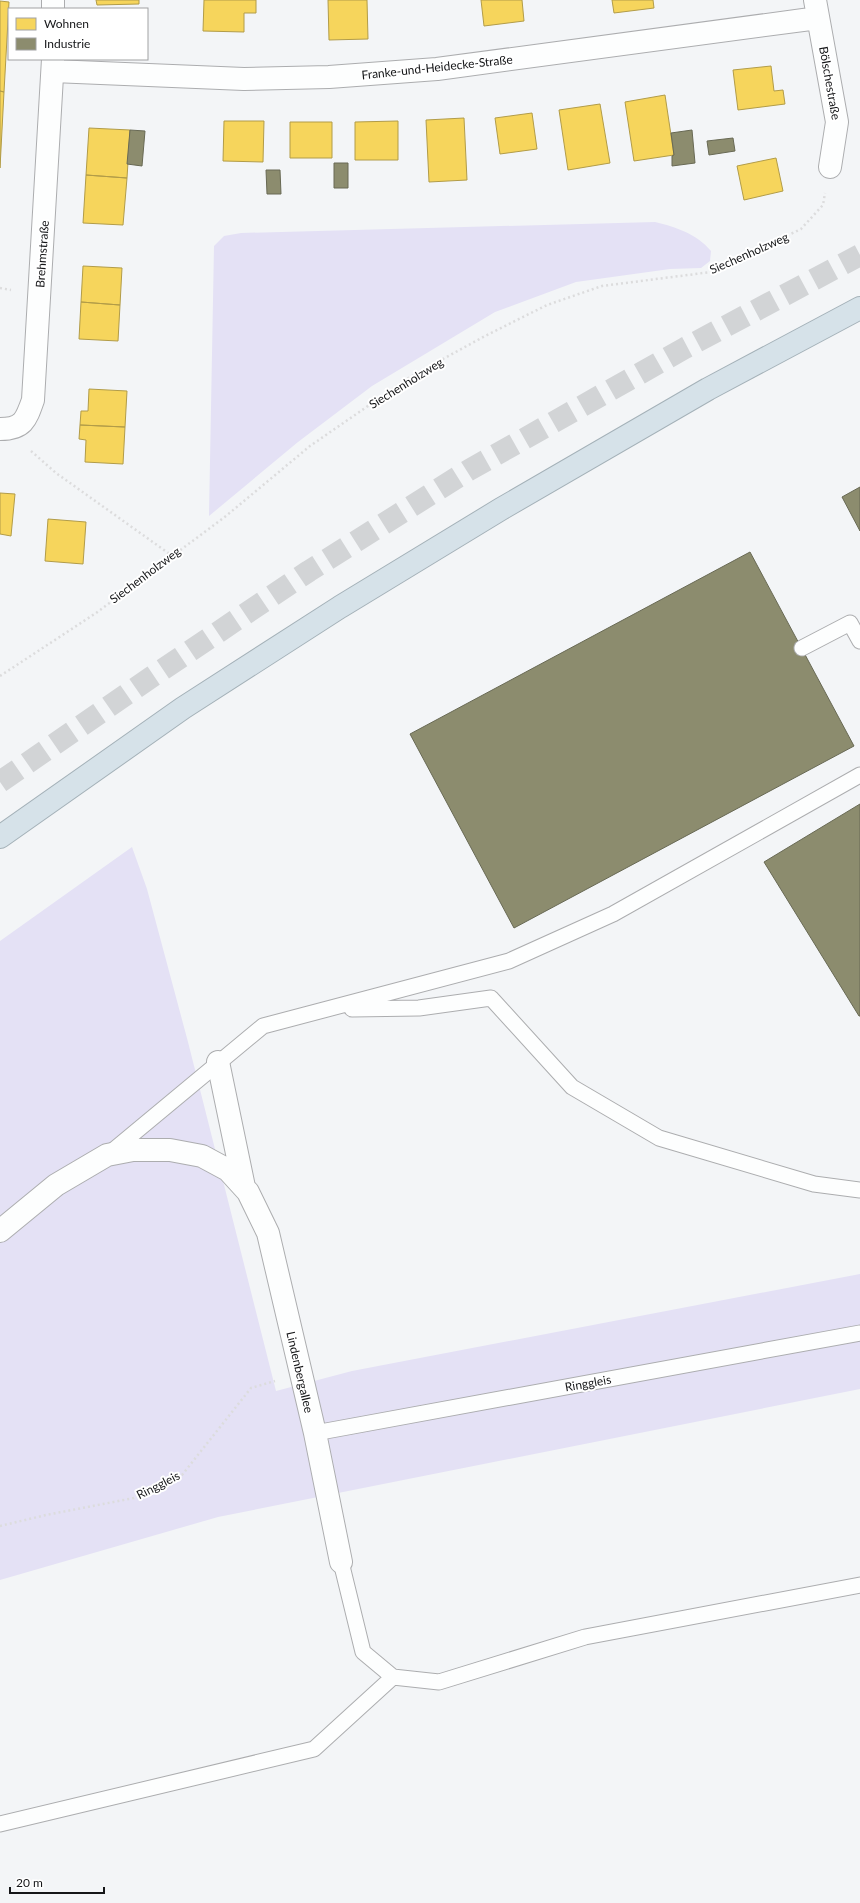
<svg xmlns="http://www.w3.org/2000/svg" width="860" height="1903" viewBox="0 0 860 1903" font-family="Lato,sans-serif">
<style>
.green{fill:#e4e1f5}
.homes{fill:#f6d55c;stroke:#b29c48}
.industry{fill:#8c8c6e;stroke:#686954}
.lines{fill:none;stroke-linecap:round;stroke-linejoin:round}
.highway-tunnel{stroke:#d2d4d6;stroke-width:22;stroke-dasharray:22 11;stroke-linecap:butt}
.lane-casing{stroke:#acadaf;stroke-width:17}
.street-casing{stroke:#acadaf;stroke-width:24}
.highway-casing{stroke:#a4b1b8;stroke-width:24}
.path{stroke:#dcdcdd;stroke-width:2.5;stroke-dasharray:2 3;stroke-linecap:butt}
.lane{stroke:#fdfefe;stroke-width:15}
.street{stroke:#fdfefe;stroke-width:22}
.highway{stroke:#d6e2e9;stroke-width:22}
.labels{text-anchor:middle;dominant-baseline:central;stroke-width:4;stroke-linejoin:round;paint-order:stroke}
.street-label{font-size:12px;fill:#151618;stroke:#fff}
</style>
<rect width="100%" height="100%" fill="#f3f5f7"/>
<path class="green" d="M655,222C676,227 697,234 711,251L710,261L701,268L670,269L576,282L495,312L372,386L298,442L209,516L214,246L224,236L241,233Z
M132,847L147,889L188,1042L276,1391L352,1371L860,1274V1389L218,1517L0,1580V941Z"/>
<path class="homes" d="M96,0H139V4L97,5Z
M204,0H256V13H244V32L203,31Z
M328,0H367L368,39L329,40Z
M481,0H522L524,21L484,26Z
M612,0H653L654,8L614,13Z
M0,1L9,2L4,92L0,91Z
M771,66L774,91L783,90L785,104L738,110L733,70Z
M0,91L4,92L0,168Z
M665,95L674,155L634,161L625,102Z
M600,104L610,163L568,170L559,110Z
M532,113L537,149L500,154L495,118Z
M464,118L467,180L429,182L426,120Z
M224,121H264L263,162L223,161Z
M398,121V160H355V122Z
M290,122H332V158H290Z
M89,128L130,130L127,178L86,175Z
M776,158L783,191L744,200L737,166Z
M86,175L127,178L123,225L83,223Z
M83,266L122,268L120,305L81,302Z
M81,302L120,305L118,341L79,339Z
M89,389L127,391L125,427L80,425L81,411H88Z
M80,425L125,427L123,464L85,462L86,440L79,439Z
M0,493L15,494L11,536L0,534Z
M48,519L86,522L83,564L45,561Z"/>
<path class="industry" d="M130,130L145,131L142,166L127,164Z
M692,130L695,163L672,166V156L674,155L671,133Z
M733,138L735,151L709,155L707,141Z
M334,163H348V188H334Z
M266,170H280L281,194H267Z
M860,487V531L842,497Z
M750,552L854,746L514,928L410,734Z
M860,804V1016H859L764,862Z"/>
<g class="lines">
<path class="highway-tunnel" d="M0,782L153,676L309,571L469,470L685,348L860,255"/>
<defs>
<path id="lane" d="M802,648L850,623L860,641
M352,1009L419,1008L491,998L572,1087L659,1138L814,1184L860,1190
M110,1153L263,1026L509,961L613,914L860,775
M315,1433L860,1333
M341,1562L363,1652L393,1677L439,1682L585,1637L860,1585
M0,1824L314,1749L393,1677"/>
<path id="street" d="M53,0V9
M815,0L837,122L830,167
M53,71L244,79L329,77L437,69L818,18
M0,429C23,429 26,420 33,400L53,59
M218,1062L244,1187
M0,1231L56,1185L107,1155L133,1150H170L202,1156L228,1170L248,1192L268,1233L315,1433L341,1562"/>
<path id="highway" d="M0,837L183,708L340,607L501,509L708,389L860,308"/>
</defs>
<use href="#lane" class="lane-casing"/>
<use href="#street" class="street-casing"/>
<use href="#highway" class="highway-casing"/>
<path class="path" d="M0,288L11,290
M31,451L56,473L171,555
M0,676L96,613L226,516L310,446L410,377L485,336L547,305L602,286L711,272L801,229L823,205L825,193
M0,1526L46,1515L134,1498L182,1475L251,1388L275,1381"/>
<use href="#lane" class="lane"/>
<use href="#street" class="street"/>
<use href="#highway" class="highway"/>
</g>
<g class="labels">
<g class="street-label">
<text transform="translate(437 67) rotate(-6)">Franke-und-Heidecke-Straße</text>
<text transform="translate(830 83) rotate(80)">Bölschestraße</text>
<text transform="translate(749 253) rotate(-24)">Siechenholzweg</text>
<text transform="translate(42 254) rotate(-86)">Brehmstraße</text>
<text transform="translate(406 383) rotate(-32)">Siechenholzweg</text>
<text transform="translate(145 575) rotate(-37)">Siechenholzweg</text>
<text transform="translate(300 1372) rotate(77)">Lindenbergallee</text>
<text transform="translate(588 1383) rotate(-10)">Ringgleis</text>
<text transform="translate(158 1485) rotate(-27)">Ringgleis</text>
</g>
</g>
<rect x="8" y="8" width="140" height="52" fill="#ffffff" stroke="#a1a2a3"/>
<rect x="16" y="18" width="20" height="12" fill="#f6d55c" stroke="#a1a2a3"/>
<text x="44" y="28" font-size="12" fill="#151618">Wohnen</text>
<rect x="16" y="38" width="20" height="12" fill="#8c8c6e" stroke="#a1a2a3"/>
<text x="44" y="48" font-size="12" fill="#151618">Industrie</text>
<path d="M10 1887v6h94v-6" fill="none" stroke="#151618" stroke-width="2"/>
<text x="16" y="1887" font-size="12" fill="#151618" stroke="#ffffff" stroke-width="3" paint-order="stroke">20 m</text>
</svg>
